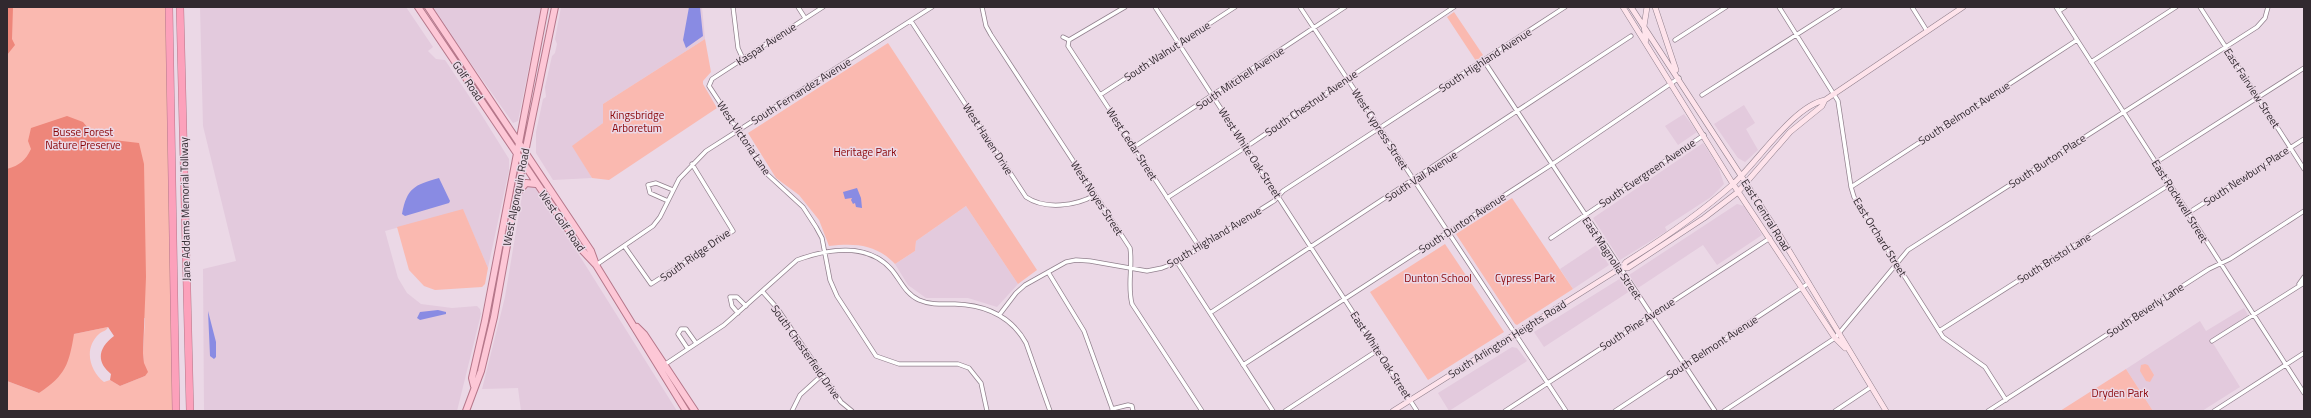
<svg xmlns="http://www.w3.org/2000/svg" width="2311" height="418" viewBox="0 0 2311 418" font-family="'Titillium Web',sans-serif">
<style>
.built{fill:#e3cadd}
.green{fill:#fab9b0}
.forest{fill:#ee867a}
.water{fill:#898be3}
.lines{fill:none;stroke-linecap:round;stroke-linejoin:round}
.minor-casing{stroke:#92818e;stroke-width:5}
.secondary-casing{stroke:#92818e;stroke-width:6}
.primary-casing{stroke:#b5778a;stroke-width:8}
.motorway-casing{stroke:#b5778a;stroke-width:8}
.minor{stroke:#fff;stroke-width:3.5}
.secondary{stroke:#fee3eb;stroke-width:5}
.primary{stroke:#fdc7d6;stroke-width:6}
.motorway{stroke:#fca1bb;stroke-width:7}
.labels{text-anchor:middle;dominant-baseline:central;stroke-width:3;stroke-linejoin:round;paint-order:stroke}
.street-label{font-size:11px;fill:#31292f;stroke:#ebd8e6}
.park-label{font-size:11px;fill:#890508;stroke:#ebd8e6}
</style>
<rect width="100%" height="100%" fill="#ebd8e6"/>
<path class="built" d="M200,7H406L433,47L428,51L436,59L445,60L481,114L509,159V170L488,268L463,210L385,231L398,278L407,293L421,304L452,308L477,306L480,309L481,314L457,411H204L203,269L236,261L203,126Z
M431,7H541L518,121L513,123Z
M561,7H702L705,39L603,104V123L573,146L592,178L553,180L536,153V132L543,99L546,97L545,87L552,56L555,53L557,44L555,39Z
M1744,105L1755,123L1746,129L1758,150L1745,162L1738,158L1714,124Z
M1684,114L1697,132L1678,145L1665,126Z
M1703,143L1718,166L1724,184L1711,197L1665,227L1667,231L1620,260L1593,218Z
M529,185H534L537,188L677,411H521L518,388L482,389L505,297L523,189Z
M1737,204L1744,206L1762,235L1717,265L1703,245L1638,288L1629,275Z
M966,206L1018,284L997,307L968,298H926L908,285L895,264L915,251L916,241Z
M1596,245L1609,265L1573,289L1560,269Z
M1621,278L1630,291L1544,347L1534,332Z
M2244,308L2248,315L2211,340L2240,387L2202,411H2153L2126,369L2200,321L2206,331Z
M1512,347L1517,348L1527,361L1449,411L1438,393Z"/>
<path class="green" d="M7,7H169L175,411H7V381L39,393L74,334L108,327C107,331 102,331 99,334C83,349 90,371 104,382L110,380L120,386L145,376L143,353L145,318L7,317Z
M1454,12L1483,55L1476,61L1447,17Z
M705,39L711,72L703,81V84L717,108L609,180L592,178L572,146L603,123V104Z
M888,43L1037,270L1018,284L966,206L916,241L915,251L895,264C876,244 855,243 829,246L819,220L799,195L776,178L748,133Z
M1512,198L1573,289L1517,325L1515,324L1456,234Z
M463,209L488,268L485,284L482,287L435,290L424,286L409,270L397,227Z
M1445,244L1504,332L1428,380L1370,292Z
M2145,364L2148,365L2154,375L2150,382L2146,381L2140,371L2141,365Z
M2126,369L2153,411H2060Z"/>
<path class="forest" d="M7,7H13L12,39L15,45L7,55Z
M67,116L83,122L92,133L105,139L139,143L144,164L146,277L143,353L144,363L148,372L145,376L120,386L110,380L111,374C96,362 98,348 114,336L108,327L74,334C69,364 66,375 39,393L7,381V169C20,165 25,161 31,149L28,141L31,128Z"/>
<path class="water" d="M689,7H700L703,36L686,48L683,40Z
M439,178L450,201L449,203L405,216L402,214C407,188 414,185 439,178Z
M857,188L861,198L862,208L856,207L855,203L853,204L851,200L852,198L845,199L843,192Z
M438,310L446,312V314L420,320L417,318L420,312Z
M208,311L216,342V357L214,359L210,356Z"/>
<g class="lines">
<defs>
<path id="minor" d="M733,7L738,48L743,59
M798,7L805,18
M823,7L712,79L709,86L767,174L803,207L816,227L822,238L830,280L837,296L876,356L899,364H958L969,368L981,383L987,411
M982,7L986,26L991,35L1130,248C1133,267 1127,285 1132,304L1202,411
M1155,7L1417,411
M1300,7L1566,411
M1779,7L1838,101L1851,187L1854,197L1943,337L1985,367L2006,400
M1912,7L1927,31
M2056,7L2304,393
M2200,7L2304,169
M2059,11L2065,7
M911,21L1026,197C1045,210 1076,206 1095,195
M1063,37L1069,40
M1069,40L1068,46L1200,248
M1069,40L1125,7
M1675,40L1726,7
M1484,61L1715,411
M2091,62L2176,7
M1100,95L1235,7
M1702,95L1840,7
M1134,147L1345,7
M2155,163L2304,68
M1851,187L2077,40
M1167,198L1246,147L1454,7
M668,201L650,193L648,185L656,183L673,190
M2188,213L2304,139
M1551,238L1704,135
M625,247L651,284L733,231L692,164
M1177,262L1273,411
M596,265L653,226L660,217L679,179L706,151L932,7
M1048,272L1084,331L1113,411
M2299,284L2304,277
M762,291L777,308L841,402L852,411
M738,313L732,306L730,297H737L746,306
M1210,313L1631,36
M1000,314L1016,293L1025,285L1066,262L1076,260L1090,261L1147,271L1162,268L1177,262L1274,201L1283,191L1565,7
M1939,331L2169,185
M2212,341L2304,283
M688,349L678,334L681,329H686L696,343
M664,365L724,325L797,260C827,249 867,242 891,269C900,279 905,294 919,300C930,305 943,304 955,304C986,305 1011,316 1026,343L1050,411
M1243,365L1551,165L1679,78
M1112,409L1128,405L1132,406L1133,411
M792,411L800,395L822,375
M1285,411L1378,350
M1505,411L1770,238
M1615,411L1809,283
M1724,411L1835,338L1908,250L2257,27L2265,18L2268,7
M1835,411L1871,387
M1988,411L2209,269L2230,259L2304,211
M2214,411L2304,353"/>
<path id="secondary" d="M1623,7L1733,184L1835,338L1845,348
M1631,7L1779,234L1886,411
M1655,7L1676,70
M1646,40L1644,26L1647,7
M1622,267L1628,268L1704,218L1738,192L1790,132L1822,106L1825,100L1963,7
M1393,411L1622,267L1626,262C1663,239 1699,214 1732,185C1757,163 1793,106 1825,100"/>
<path id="primary" d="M418,7L582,250L596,265L686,411
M428,7L571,221L591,251L595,262
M519,191L526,183L536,184
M637,327L644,334L695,411
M474,386L472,378L485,321L545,7
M466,411L481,371L494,317L515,201L555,7"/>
<path id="motorway" d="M169,7L176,411
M180,7L190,411"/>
</defs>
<use href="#minor" class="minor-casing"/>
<use href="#secondary" class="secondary-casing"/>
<use href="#primary" class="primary-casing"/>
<use href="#motorway" class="motorway-casing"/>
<use href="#minor" class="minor"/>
<use href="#secondary" class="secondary"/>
<use href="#primary" class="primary"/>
<use href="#motorway" class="motorway"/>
</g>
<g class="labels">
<g class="street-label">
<text transform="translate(766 44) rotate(-33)">Kaspar Avenue</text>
<text transform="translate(1167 51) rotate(-33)">South Walnut Avenue</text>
<text transform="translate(1485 60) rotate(-33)">South Highland Avenue</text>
<text transform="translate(1240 78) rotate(-34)">South Mitchell Avenue</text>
<text transform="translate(468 81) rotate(56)">Golf Road</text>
<text transform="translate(2252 88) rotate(57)">East Fairview Street</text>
<text transform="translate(801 91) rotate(-32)">South Fernandez Avenue</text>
<text transform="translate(1311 103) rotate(-34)">South Chestnut Avenue</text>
<text transform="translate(1964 113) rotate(-33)">South Belmont Avenue</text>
<text transform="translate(1380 129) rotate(57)">West Cypress Street</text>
<text transform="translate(744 138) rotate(56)">West Victoria Lane</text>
<text transform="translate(988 139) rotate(57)">West Haven Drive</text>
<text transform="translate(1132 144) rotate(57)">West Cedar Street</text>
<text transform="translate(1250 153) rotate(57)">West White Oak Street</text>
<text transform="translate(2047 161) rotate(-33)">South Burton Place</text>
<text transform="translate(1647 173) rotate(-34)">South Evergreen Avenue</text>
<text transform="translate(1421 176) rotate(-33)">South Vail Avenue</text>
<text transform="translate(2246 176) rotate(-33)">South Newbury Place</text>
<text transform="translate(516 197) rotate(-79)">West Algonquin Road</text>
<text transform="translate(1097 198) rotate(57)">West Noyes Street</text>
<text transform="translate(2180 201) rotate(58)">East Rockwell Street</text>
<text transform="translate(185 209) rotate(-91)">Jane Addams Memorial Tollway</text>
<text transform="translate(1766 215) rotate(58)">East Central Road</text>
<text transform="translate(562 221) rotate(55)">West Golf Road</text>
<text transform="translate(1462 223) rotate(-33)">South Dunton Avenue</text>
<text transform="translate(1214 237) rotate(-31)">South Highland Avenue</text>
<text transform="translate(1880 237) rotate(58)">East Orchard Street</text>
<text transform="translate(695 255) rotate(-35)">South Ridge Drive</text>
<text transform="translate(1612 258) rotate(56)">East Magnolia Street</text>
<text transform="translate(2054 258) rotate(-32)">South Bristol Lane</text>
<text transform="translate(2145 310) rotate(-33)">South Beverly Lane</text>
<text transform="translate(1637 324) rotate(-33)">South Pine Avenue</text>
<text transform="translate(1507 339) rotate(-32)">South Arlington Heights Road</text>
<text transform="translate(1712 347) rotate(-33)">South Belmont Avenue</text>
<text transform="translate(806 352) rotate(55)">South Chesterfield Drive</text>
<text transform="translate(1381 355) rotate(57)">East White Oak Street</text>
</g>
<g class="park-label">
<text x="637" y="115">Kingsbridge<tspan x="637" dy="13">Arboretum</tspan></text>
<text x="83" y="132">Busse Forest<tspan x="83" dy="13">Nature Preserve</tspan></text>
<text x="865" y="152">Heritage Park</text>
<text x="1438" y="278">Dunton School</text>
<text x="1525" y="278">Cypress Park</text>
<text x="2120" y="393">Dryden Park</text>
</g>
</g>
<rect width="2311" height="418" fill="none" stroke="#31292f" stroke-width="16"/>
</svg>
